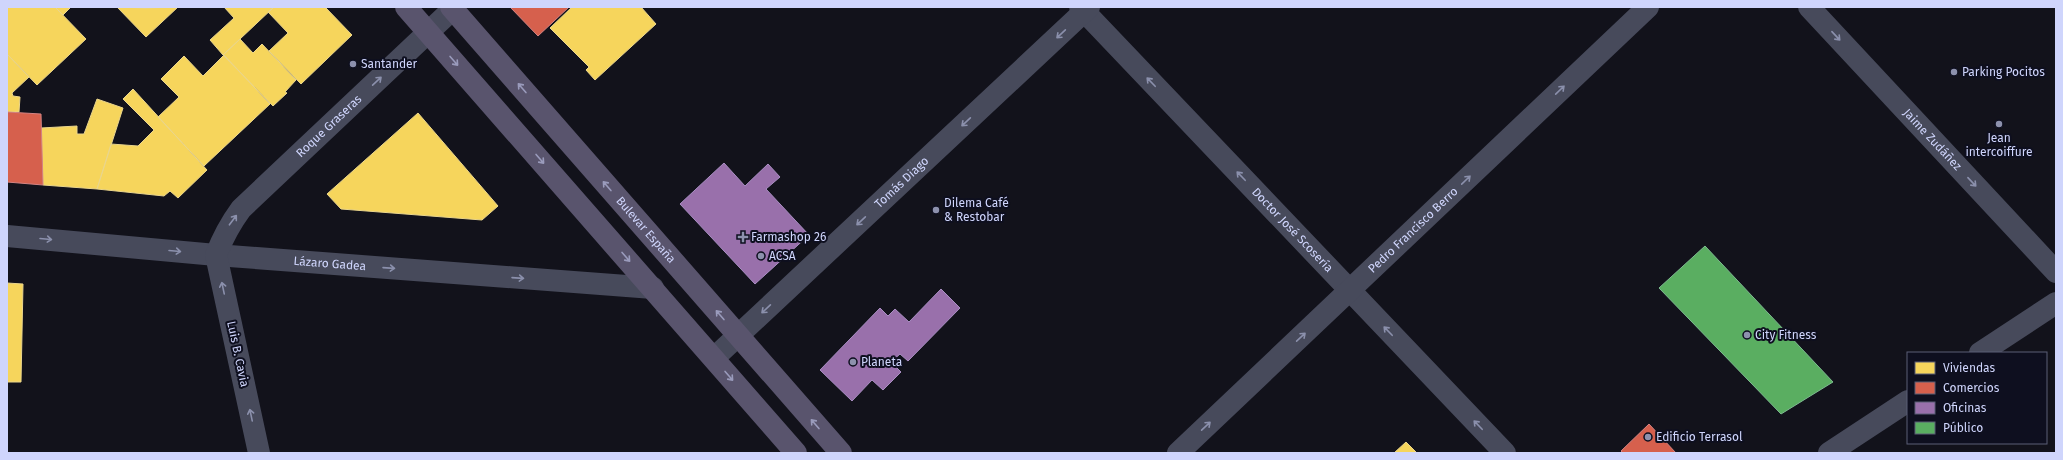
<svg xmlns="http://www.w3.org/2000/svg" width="2063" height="460" viewBox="0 0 2063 460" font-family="'Fira Sans',sans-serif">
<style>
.homes{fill:#f6d55c;stroke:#ead58c}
.shops{fill:#d6604d;stroke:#d48382}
.offices{fill:#9970ab;stroke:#a98ec3}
.public{fill:#5aae61;stroke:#7dba90}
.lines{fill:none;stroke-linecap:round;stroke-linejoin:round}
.minor{stroke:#474a5b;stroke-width:22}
.major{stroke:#59546d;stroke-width:22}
.oneway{stroke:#8b90ac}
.oneway2{stroke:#9a9bbc}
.poi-dot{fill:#8d91ad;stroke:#0e0f1f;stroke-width:1.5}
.labels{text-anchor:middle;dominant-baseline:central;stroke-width:4;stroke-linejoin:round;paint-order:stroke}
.poi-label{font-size:12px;fill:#cfd5fc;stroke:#0e0f1f;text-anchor:start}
.street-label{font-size:12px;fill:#cfd5fc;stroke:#0e0f1f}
</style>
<rect width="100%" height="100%" fill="#12121b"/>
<path class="homes" d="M7,7H55L86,39L37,85L7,54Z
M55,7H71L63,15Z
M117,7L145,8L178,7L146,37Z
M224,7H274L223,55L210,40L234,18Z
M274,7H325L352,35L301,84L269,51L288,33L268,12Z
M572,7H641L656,24L595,80L586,70L589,67L550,28Z
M240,39L253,53L262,44L296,80L285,92L287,93L273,106L223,55Z
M7,54L29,77L12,93L13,96L20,97L19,112H7Z
M224,55L270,104L204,166L158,117L179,97L161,79L184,56L203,76Z
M133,89L207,170L178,198L170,191L164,196L97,189L111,144L138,146L154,130L123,99Z
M97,99L123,108L97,189L43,185L41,128L77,126V134H84Z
M418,113L498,206L482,220L341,209L327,194Z
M7,283L23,284L21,382H7Z
M1406,442L1417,453H1394Z"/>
<path class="shops" d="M510,7H569L538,36Z
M7,112L41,114L43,185L7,182Z
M1649,424L1676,453H1623L1621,451Z"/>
<path class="offices" d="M724,163L745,186L768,164L780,177L766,189L809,235L755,284L680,204Z
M941,289L960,308L908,361L900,354L891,362L901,372L883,390L872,380L852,401L820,370L880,308L888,316L895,309L909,322Z"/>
<path class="public" d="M1705,246L1833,382L1781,414L1659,288Z"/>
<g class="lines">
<g class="minor">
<path id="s1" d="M1080,7L1505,453"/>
<path id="s2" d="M1809,7L2056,272"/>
<path id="s3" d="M7,236L216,255L653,288"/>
<path d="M1980,353L2056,303"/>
<path id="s4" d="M714,358L1089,7"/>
<path id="s5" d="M259,453L216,255C223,237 230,224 241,209L455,7"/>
<path id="s6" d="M1178,453L1648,7"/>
<path d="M1829,453L1908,401"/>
</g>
<g class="major">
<path d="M406,7L796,453"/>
<path id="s7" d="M451,7L841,453"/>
</g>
</g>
<defs><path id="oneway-shaft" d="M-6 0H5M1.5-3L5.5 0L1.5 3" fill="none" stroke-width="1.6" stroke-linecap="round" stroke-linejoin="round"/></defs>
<g class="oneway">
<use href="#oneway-shaft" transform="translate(1061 34) rotate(137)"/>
<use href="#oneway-shaft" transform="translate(1836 36) rotate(47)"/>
<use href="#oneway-shaft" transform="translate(377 81) rotate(-43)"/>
<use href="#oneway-shaft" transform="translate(1151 82) rotate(-134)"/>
<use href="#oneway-shaft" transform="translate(1560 90) rotate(-44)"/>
<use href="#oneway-shaft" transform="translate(966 122) rotate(137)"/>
<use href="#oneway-shaft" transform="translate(1241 176) rotate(-134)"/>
<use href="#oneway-shaft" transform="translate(1466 180) rotate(-44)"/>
<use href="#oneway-shaft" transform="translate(1972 182) rotate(47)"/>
<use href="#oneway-shaft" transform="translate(233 220) rotate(-53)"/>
<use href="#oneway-shaft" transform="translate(861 221) rotate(137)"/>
<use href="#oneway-shaft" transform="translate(46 239) rotate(5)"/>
<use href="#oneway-shaft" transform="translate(175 251) rotate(5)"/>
<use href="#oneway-shaft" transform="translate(389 268) rotate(4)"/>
<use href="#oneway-shaft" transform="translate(518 278) rotate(4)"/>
<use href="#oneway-shaft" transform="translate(223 288) rotate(-102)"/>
<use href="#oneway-shaft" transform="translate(766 309) rotate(137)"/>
<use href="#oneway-shaft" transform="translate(1388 331) rotate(-134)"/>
<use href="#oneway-shaft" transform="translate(1301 337) rotate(-43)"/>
<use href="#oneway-shaft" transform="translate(251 415) rotate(-102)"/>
<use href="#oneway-shaft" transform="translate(1478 425) rotate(-134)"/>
<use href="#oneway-shaft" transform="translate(1206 426) rotate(-43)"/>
</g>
<g class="oneway2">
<use href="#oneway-shaft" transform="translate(454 61) rotate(49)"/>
<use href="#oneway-shaft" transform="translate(522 88) rotate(-131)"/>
<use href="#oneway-shaft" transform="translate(540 159) rotate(49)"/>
<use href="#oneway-shaft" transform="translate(607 186) rotate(-131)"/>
<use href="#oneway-shaft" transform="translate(626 257) rotate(49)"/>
<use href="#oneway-shaft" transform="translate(720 315) rotate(-131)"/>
<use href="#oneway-shaft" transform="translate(729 376) rotate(49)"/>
<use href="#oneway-shaft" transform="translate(815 424) rotate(-131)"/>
</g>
<g class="poi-dot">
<circle cx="353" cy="64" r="4"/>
<circle cx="1954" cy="72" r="4"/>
<circle cx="1999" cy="124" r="4"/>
<circle cx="936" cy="210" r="4"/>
<path d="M741 231h4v4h4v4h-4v4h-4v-4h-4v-4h4z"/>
<circle cx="761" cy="256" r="4"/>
<circle cx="1747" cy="335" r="4"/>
<circle cx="853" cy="362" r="4"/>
<circle cx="1648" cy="437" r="4"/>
</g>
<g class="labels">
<g class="poi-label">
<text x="361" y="64">Santander</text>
<text x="1962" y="72">Parking Pocitos</text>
<text x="1999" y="138" text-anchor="middle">Jean<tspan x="1999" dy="14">intercoiffure</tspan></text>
<text x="944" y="203">Dilema Café<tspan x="944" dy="14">&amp; Restobar</tspan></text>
<text x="751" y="237">Farmashop 26</text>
<text x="769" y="256">ACSA</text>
<text x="1755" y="335">City Fitness</text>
<text x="861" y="362">Planeta</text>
<text x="1656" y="437">Edificio Terrasol</text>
</g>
<g class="street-label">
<text stroke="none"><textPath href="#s5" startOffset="376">Roque Graseras</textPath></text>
<text stroke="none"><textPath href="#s2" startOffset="181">Jaime Zudáñez</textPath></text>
<text stroke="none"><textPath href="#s4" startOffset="257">Tomás Diago</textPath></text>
<text stroke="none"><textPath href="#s7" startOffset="296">Bulevar España</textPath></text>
<text stroke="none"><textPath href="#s1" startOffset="308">Doctor José Scosería</textPath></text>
<text stroke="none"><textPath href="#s6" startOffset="324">Pedro Francisco Berro</textPath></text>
<text stroke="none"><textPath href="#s3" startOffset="324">Lázaro Gadea</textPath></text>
<text transform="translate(238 354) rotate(78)">Luis B. Cavia</text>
</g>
</g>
<rect width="2063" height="460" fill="none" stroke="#cfd5fc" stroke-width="16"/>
<rect x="1907" y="352" width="140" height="92" fill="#0e0f1f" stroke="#5b5e77"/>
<rect x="1915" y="362" width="20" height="12" fill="#f6d55c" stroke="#5b5e77"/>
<text x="1943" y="372" font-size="12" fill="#cfd5fc">Viviendas</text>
<rect x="1915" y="382" width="20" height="12" fill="#d6604d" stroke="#5b5e77"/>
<text x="1943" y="392" font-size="12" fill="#cfd5fc">Comercios</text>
<rect x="1915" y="402" width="20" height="12" fill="#9970ab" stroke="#5b5e77"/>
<text x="1943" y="412" font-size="12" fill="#cfd5fc">Oficinas</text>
<rect x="1915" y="422" width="20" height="12" fill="#5aae61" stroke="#5b5e77"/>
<text x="1943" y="432" font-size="12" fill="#cfd5fc">Público</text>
</svg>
